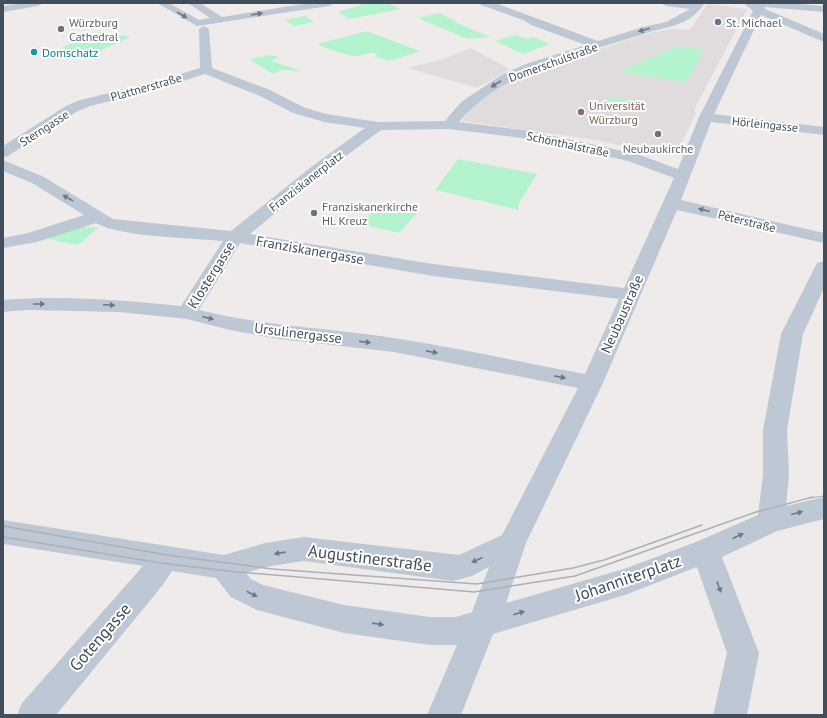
<svg xmlns="http://www.w3.org/2000/svg" width="827" height="718" viewBox="0 0 827 718" font-family="'PT Sans',sans-serif">
<style>
.education{fill:#e0dcdd}
.green{fill:#b3f4ce}
.lines{fill:none;stroke-linecap:round;stroke-linejoin:round}
.minor{fill:#bdc8d4;fill-rule:evenodd}
.tram-far1{stroke:#adb0b7;stroke-width:1}
.tram{stroke:#adb0b7;stroke-width:1.5}
.oneway{fill:#6d7985}
.worship-dot{fill:#6b7280;stroke:#fff;stroke-width:1.5}
.culture-dot{fill:#0f9aa8;stroke:#fff;stroke-width:1.5}
.education-dot{fill:#8d6e63;stroke:#fff;stroke-width:1.5}
.labels{text-anchor:middle;dominant-baseline:central;stroke-width:4;stroke-linejoin:round;paint-order:stroke}
.far-worship-label{font-size:12px;fill:#5b616d;stroke:#fff;text-anchor:start}
.far-culture-label{font-size:12px;fill:#0d838f;stroke:#fff;text-anchor:start}
.far-street-label{font-size:12px;fill:#424e5b;stroke:#fff}
.far-education-label{font-size:12px;fill:#785e54;stroke:#fff;text-anchor:start}
.street-label{font-size:14px;fill:#424e5b;stroke:#fff}
.near-street-label{font-size:17px;fill:#424e5b;stroke:#fff}
</style>
<rect width="100%" height="100%" fill="#efebeb"/>
<path class="education" d="M707,4L747,9L694,110L696,113L678,151L665,149L664,153L660,154L596,140L462,121L470,109L507,81L524,79L537,70L649,33L672,29L690,30Z
M471,48L510,69L477,88L407,68L443,59Z"/>
<path class="green" d="M368,3H386L401,9L350,19L337,12Z
M439,13L456,21L455,22L490,37L468,39L418,18Z
M305,16L314,22L294,26L285,20Z
M366,31L420,51L390,61L375,57L377,54C369,51 366,55 358,56C351,57 324,48 318,44Z
M100,32L131,37L93,54L61,48Z
M516,35L527,39L534,37L550,44L523,54L495,41Z
M678,46L704,50L687,82L619,72Z
M270,55L279,57L271,61L302,71L282,70L273,74L249,59Z
M606,97L635,100L634,107L604,103Z
M458,159L537,174L518,205L519,210L435,190Z
M380,204L417,213L399,233L360,224Z
M80,227H99L78,245L44,238Z"/>
<g class="lines">
<path class="minor" d="M20,3H43L38,6L3,12V6Z
M157,3H169L199,20L210,18L188,3H200L222,17L309,3H334L329,6L197,26Z
M480,3H495L598,41L643,27L666,22L690,9L666,6L661,3H705C687,28 670,25 643,34C580,55 503,69 459,122L530,131L637,154L678,169L699,117L753,11L743,3H788L824,6V12L765,7V9L770,11L824,34V42L761,15L714,114L824,127V135L711,122L681,200L824,233V243L677,210L603,383L526,543L506,603L624,569L696,542L758,515L763,474V430L781,334L815,267L817,263L824,261V288L803,334L787,430L789,474L786,506L824,497V519L777,531L722,557L759,653L747,715H713L727,653L697,567L625,595L493,634L461,715H427L457,645H430L344,633L257,610L231,597L216,578L172,571L162,586L56,715H17L22,703L143,566L3,544V520L224,555L265,543L304,537L459,555L502,535L578,388L394,352L279,339L230,330L187,319L119,312L27,310L3,312V300C62,295 122,300 181,306L223,241C194,238 118,237 96,223L37,242L3,248V238L28,233L84,215L32,183L3,171V160L44,177L113,219L231,231L315,164L365,128L324,122L293,113L260,96L205,74L156,90L90,106L76,112L8,156L3,158V146L66,106L80,100L147,84L200,68L199,29L204,26L209,29L212,68L270,90L303,107L326,114L378,122L445,121L461,102L503,74L526,64L586,45L531,25L523,20L481,5ZM449,129L530,139L628,161L674,178L624,288L433,264L250,234L327,170L381,130ZM240,243L433,276L619,299L585,374C521,362 458,348 394,338C329,328 263,326 199,310ZM304,561L453,581L472,576L489,567L472,612L456,617H430L344,605L263,585L251,579L246,573L265,567Z"/>
<path class="tram-far1" d="M809,498L824,496"/>
<path class="tram" d="M3,526L167,555L272,569L477,584L573,568L604,560L702,525
M3,537L161,563L227,571L474,592L575,576L756,512L813,497"/>
</g>
<defs><path id="oneway-solid" d="M-6-.8H1V-3.2L6.5 0L1 3.2V.8H-6Z"/></defs>
<g class="oneway">
<use href="#oneway-solid" transform="translate(257 14) rotate(-9)"/>
<use href="#oneway-solid" transform="translate(182 15) rotate(32)"/>
<use href="#oneway-solid" transform="translate(644 30) rotate(164)"/>
<use href="#oneway-solid" transform="translate(496 84) rotate(147)"/>
<use href="#oneway-solid" transform="translate(68 198) rotate(-150)"/>
<use href="#oneway-solid" transform="translate(704 210) rotate(-166)"/>
<use href="#oneway-solid" transform="translate(39 304)"/>
<use href="#oneway-solid" transform="translate(109 305) rotate(2)"/>
<use href="#oneway-solid" transform="translate(208 318) rotate(14)"/>
<use href="#oneway-solid" transform="translate(365 342) rotate(6)"/>
<use href="#oneway-solid" transform="translate(432 352) rotate(11)"/>
<use href="#oneway-solid" transform="translate(560 377) rotate(11)"/>
<use href="#oneway-solid" transform="translate(797 513) rotate(-15)"/>
<use href="#oneway-solid" transform="translate(738 536) rotate(-25)"/>
<use href="#oneway-solid" transform="translate(280 553) rotate(172)"/>
<use href="#oneway-solid" transform="translate(477 560) rotate(155)"/>
<use href="#oneway-solid" transform="translate(719 587) rotate(70)"/>
<use href="#oneway-solid" transform="translate(252 594) rotate(28)"/>
<use href="#oneway-solid" transform="translate(519 613) rotate(-17)"/>
<use href="#oneway-solid" transform="translate(378 624) rotate(8)"/>
</g>
<g class="worship-dot">
<circle cx="718" cy="22" r="4"/>
<circle cx="61" cy="29" r="4"/>
<circle cx="658" cy="134" r="4"/>
<circle cx="314" cy="213" r="4"/>
</g>
<circle class="culture-dot" cx="34" cy="52" r="4"/>
<circle class="education-dot" cx="581" cy="112" r="4"/>
<g class="labels">
<g class="far-worship-label">
<text x="69" y="22">Würzburg<tspan x="69" dy="14">Cathedral</tspan></text>
<text x="726" y="22">St. Michael</text>
<text x="658" y="148" text-anchor="middle">Neubaukirche</text>
<text x="322" y="206">Franziskanerkirche<tspan x="322" dy="14">Hl. Kreuz</tspan></text>
</g>
<g class="far-culture-label">
<text x="42" y="52">Domschatz</text>
</g>
<g class="far-street-label">
<text transform="translate(553 62) rotate(-20)">Domerschulstraße</text>
<text transform="translate(146 87) rotate(-16)">Plattnerstraße</text>
<text transform="translate(765 124) rotate(6)">Hörleingasse</text>
<text transform="translate(44 128) rotate(-33)">Sterngasse</text>
<text transform="translate(568 144) rotate(12)">Schönthalstraße</text>
<text transform="translate(306 181) rotate(-38)">Franziskanerplatz</text>
<text transform="translate(747 221) rotate(14)">Peterstraße</text>
</g>
<g class="far-education-label">
<text x="589" y="105">Universität<tspan x="589" dy="14">Würzburg</tspan></text>
</g>
<g class="street-label">
<text transform="translate(310 250) rotate(10)">Franziskanergasse</text>
<text transform="translate(211 275) rotate(-58)">Klostergasse</text>
<text transform="translate(622 314) rotate(-66)">Neubaustraße</text>
<text transform="translate(298 333) rotate(7)">Ursulinergasse</text>
</g>
<g class="near-street-label">
<text transform="translate(370 558) rotate(7)">Augustinerstraße</text>
<text transform="translate(628 578) rotate(-19)">Johanniterplatz</text>
<text transform="translate(100 637) rotate(-49)">Gotengasse</text>
</g>
</g>
<rect width="827" height="718" fill="none" stroke="#424e5b" stroke-width="8"/>
</svg>
